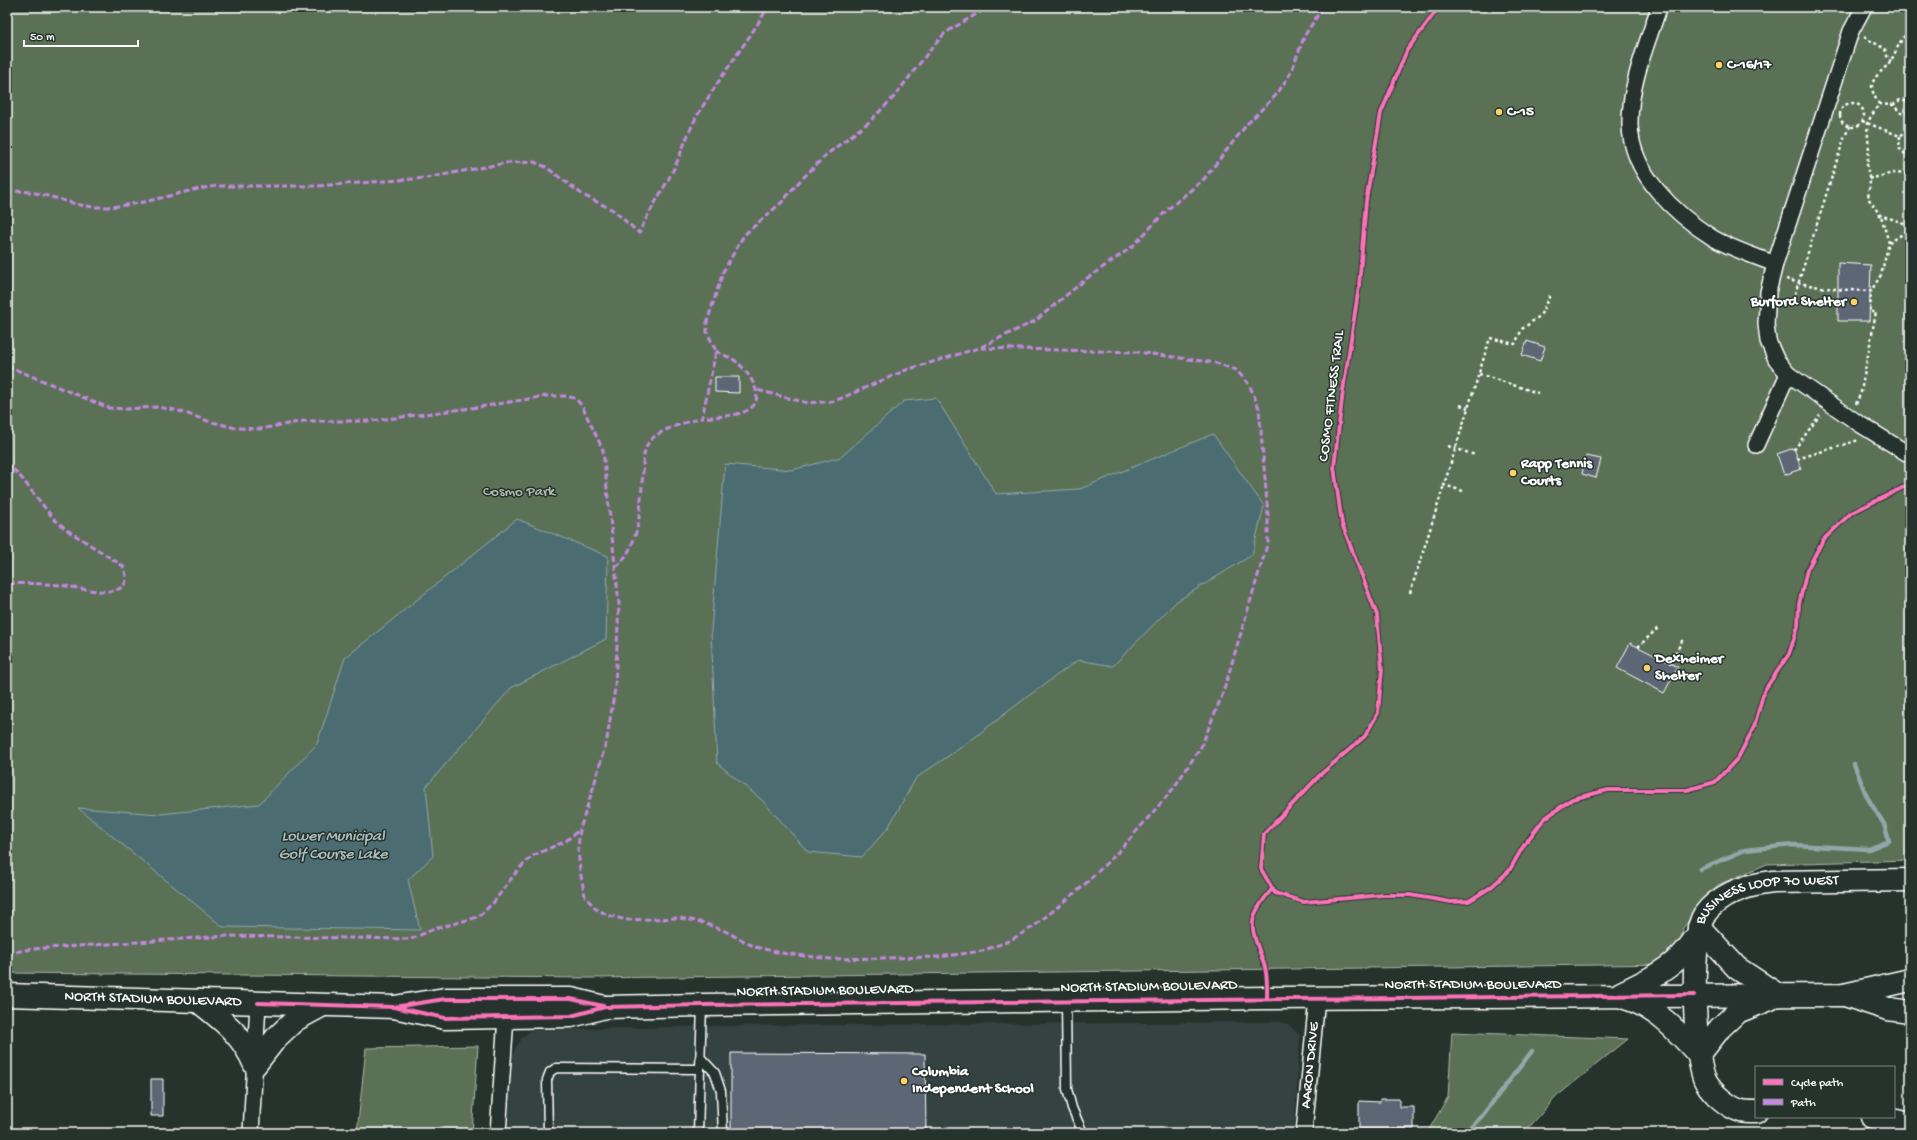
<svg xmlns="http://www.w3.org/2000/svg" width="1917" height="1140" viewBox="0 0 1917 1140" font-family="'Gochi Hand',sans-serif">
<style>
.built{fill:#364242}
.green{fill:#5a7156;stroke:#acb8aa}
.water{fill:#4b6d72;stroke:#93a7aa}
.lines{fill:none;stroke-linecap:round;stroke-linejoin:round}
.stream{stroke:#93a7aa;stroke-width:4.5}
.building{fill:#5c6674;stroke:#fff}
.lane-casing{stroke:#fff;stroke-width:11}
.street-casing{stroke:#fff;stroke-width:18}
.secondary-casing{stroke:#fff;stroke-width:25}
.path{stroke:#fff;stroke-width:2.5;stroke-dasharray:3 3;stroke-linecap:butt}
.lane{stroke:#26332d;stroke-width:8}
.street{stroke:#26332d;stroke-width:15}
.secondary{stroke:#26332d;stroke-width:22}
.quiet{stroke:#c787e3;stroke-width:3;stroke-dasharray:6 3;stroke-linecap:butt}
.cycleway-casing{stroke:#26332d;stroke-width:6}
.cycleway{stroke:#fb73b8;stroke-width:4}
.poi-dot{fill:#ffd166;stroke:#26332d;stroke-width:1.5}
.labels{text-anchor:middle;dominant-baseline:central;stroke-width:3;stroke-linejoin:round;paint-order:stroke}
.poi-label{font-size:15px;font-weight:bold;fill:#fff;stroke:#26332d;text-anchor:start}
.street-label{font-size:15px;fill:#fff;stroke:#26332d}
.park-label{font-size:15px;fill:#b5bfb3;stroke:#26332d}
.water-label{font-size:16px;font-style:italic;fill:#aebdc0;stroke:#26332d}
</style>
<rect width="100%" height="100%" fill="#26332d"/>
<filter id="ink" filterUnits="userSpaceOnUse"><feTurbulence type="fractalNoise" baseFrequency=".025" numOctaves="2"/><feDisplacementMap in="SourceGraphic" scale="8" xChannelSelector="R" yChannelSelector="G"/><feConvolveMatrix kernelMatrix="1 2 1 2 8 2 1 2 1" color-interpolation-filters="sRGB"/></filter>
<g filter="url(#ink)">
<path class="built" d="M1281,1022L1289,1025L1300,1036L1294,1133H507L512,1058L516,1047L523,1037L532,1030L728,1026Z"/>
<path class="green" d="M7,7H1910V860L1767,864L1718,885L1683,928L1677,964L591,978L7,973Z
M1452,1032L1628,1039L1557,1096L1524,1133H1427L1448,1097Z
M478,1046L472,1133H357L366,1048Z"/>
<path class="water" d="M936,398L996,494L1080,489L1213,434L1264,506L1252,555L1177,601L1113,666L1078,660L1027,697L966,744L916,778L888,828L862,857L808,852L763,801L717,763L711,630L725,464L792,470L841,457L904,401Z
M517,519L608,556L606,639L511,688L426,787L433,856L408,880L420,930L223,927L78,808L160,814L259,804L317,744L345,658Z"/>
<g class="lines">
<path class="stream" d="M1700,869L1745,850L1793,845L1869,849L1889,841L1884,824L1867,797L1854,764
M1465,1133L1482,1116L1532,1051"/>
</g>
<path class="building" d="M1838,263L1871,265L1869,321H1838Z
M1527,341L1545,347L1540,361L1522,355Z
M715,377H739V393L715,392Z
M1794,448L1801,469L1784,475L1777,454Z
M1586,456L1601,459L1596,478L1582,474Z
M1630,643L1678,667L1664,693L1617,668Z
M731,1053L925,1054L926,1133H731Z
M151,1079H163V1116H151Z
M1380,1099H1399V1107H1414V1129H1359V1101L1380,1102Z"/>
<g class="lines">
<defs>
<path id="lane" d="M1066,1001L1067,1089L1072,1108L1083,1133
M700,1057L715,1073L721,1091L723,1133
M548,1133L547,1080L550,1072L556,1068L700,1069
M698,1133L702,1005"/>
<g id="street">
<path d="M1659,7C1647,45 1629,85 1630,125C1631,174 1675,214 1713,238C1732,249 1755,256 1775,264"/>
<path d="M1864,7L1851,31L1775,264L1768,292L1766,324L1768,341L1776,359L1788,374L1858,423L1910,455"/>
<path d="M1756,445L1788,374"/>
<path d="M251,1133L258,1003"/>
<path d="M498,1133L506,1017"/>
<path id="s1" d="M1304,1133L1317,998"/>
</g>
<g id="secondary">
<path d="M1699,927L1737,968L1778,995"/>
<path d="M1621,993C1642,983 1663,973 1680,957C1687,951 1692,942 1698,935"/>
<path id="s2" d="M7,995L394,1007L445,999H571L604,1007"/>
<path d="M1845,995L1888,1009L1910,1012"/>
<path d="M1625,998C1656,1007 1678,1032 1699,1055L1720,1028L1737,1012L1770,999"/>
<path d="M198,1001C224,1022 241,1033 255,1065L276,1038L295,1020L321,1006"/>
<path d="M394,1007L445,1018L506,1017L571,1016L605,1007L702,1005L1267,998L1844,995L1910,980"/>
<path id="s3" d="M1756,1112C1751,1112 1745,1112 1741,1111C1728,1107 1713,1094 1706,1082C1693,1061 1690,936 1704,915C1720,893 1746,885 1773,882L1910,880"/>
<path d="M1872,1117L1897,1121L1910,1125"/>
</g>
</defs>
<use href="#lane" class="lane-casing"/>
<use href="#street" class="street-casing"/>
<use href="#secondary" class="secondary-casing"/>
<path class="path" d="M1910,32C1898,39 1897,53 1889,63C1884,70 1873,76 1872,86C1872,93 1876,99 1879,104L1867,123L1869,151L1867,166L1870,182L1868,198L1880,215L1910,225
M1864,37L1885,49L1888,59L1891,61
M1840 115a12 12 0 1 1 24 0a12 12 0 1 1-24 0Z
M1879,104L1893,105L1901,113L1910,112
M1893,105L1900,100L1910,102
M1862,121L1900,136L1910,129
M1900,136L1899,148L1910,159
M1869,179L1893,173L1910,174
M1889,243L1910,229
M1786,279C1813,288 1842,290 1871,291L1881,275L1889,243L1881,216
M1795,294L1844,138L1850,126
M1479,374L1538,393
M1856,404L1861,392L1876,312H1870L1871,291
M1460,405L1468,408
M1448,446L1475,455
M1794,450L1820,415
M1797,459L1859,440
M1463,491L1444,485L1490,338L1515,344L1522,329L1540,316L1551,293
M1410,593L1444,485
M1638,647L1659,627
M1670,664L1683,639"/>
<use href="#lane" class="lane"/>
<use href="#street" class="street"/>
<use href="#secondary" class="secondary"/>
<path class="quiet" d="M7,192C38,187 67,206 97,207C139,208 177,191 217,186H317L359,183L426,178L506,163L534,162L546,167L583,195L613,210L639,233C650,209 665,188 676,164C684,146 690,127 700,111C721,75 747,43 768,7
M981,347L1035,321L1086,279L1132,247L1167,210L1204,179L1248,123L1277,94L1290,74L1305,35L1323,7
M716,351C723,355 733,358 738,363C749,373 768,399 748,410C735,417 716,416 702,418L716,351L707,332V322L723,272L744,235L782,202L797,184L826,155L869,122L894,97L930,50L945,33L988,7
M7,366L109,408L127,409L156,407L176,410L208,421L236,428L260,429L304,421H371L479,407L547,396H564L575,398L582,406L603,450L619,604L615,688L607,739L594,785L580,829L578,848L580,871L585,896L596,909L610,916L627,920L680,918L701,922L725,931L755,947L781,953L831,959L939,957L982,951L1009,941L1033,927L1081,888L1122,848L1173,789L1201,747L1223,693L1268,542V515L1259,408L1249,384L1236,370L1216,363L1138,352L979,348L906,370L835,401L808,403L757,390
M7,463L20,476L53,518L67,530L123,566C141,606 77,587 60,585C42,583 24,584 7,583
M616,567C642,544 640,504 643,472C643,462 643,450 649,442C659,429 687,422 702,418
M7,953L33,949L227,936L411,939L434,929L478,917L493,903L517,871L532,856L566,841L580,829"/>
<defs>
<path id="cycleway" d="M1439,7L1407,50L1381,113L1366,201L1359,286L1343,391L1334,467L1342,524L1377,615L1382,669L1378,713L1365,736L1321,774L1264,834L1261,869L1275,893L1304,902L1383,895H1410L1451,902L1469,901L1491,887L1509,871L1524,845L1544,819L1572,799L1608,790H1687L1715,782L1738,758L1754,727L1764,691L1789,654L1798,626L1799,604L1807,570L1823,540L1851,513L1910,484
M1267,998C1267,987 1268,975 1264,964C1251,927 1244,921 1273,888
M258,1003L394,1007L445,999H571L603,1006
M394,1007L445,1018L506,1017L571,1016L605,1007L702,1005L1694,995"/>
</defs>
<use href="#cycleway" class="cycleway-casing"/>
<use href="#cycleway" class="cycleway"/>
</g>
</g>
<g class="poi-dot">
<circle cx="1719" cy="65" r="4"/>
<circle cx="1499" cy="112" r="4"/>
<circle cx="1854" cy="302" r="4"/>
<circle cx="1513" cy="473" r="4"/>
<circle cx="1647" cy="668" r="4"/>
<circle cx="904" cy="1081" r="4"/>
</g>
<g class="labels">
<g class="poi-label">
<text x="1727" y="65">C-16/17</text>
<text x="1507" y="112">C-15</text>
<text x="1846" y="302" text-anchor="end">Burford Shelter</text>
<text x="1521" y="464">Rapp Tennis<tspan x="1521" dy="17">Courts</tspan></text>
<text x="1655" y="659">Dexheimer<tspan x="1655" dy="17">Shelter</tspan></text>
<text x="912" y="1072">Columbia<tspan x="912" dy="17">Independent School</tspan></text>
</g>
<g class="street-label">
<text transform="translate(1332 396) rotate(-83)">COSMO FITNESS TRAIL</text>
<text stroke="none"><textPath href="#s3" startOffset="298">BUSINESS LOOP 70 WEST</textPath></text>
<text x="1473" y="985">NORTH STADIUM BOULEVARD</text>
<text transform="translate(1149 987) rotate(-1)">NORTH STADIUM BOULEVARD</text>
<text transform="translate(825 991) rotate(-1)">NORTH STADIUM BOULEVARD</text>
<text stroke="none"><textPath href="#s2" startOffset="146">NORTH STADIUM BOULEVARD</textPath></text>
<text stroke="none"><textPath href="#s1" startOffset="68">AARON DRIVE</textPath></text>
</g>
<g class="park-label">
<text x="519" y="492">Cosmo Park</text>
</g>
<g class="water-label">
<text x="333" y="837">Lower Municipal<tspan x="333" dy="18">Golf Course Lake</tspan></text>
</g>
</g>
<rect width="1917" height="1140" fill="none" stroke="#26332d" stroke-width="24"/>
<rect x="12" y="12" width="1893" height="1116" fill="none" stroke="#fff" stroke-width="1.5" filter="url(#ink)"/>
<rect x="1755" y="1066" width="140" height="52" fill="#26332d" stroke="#7d8581"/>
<rect x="1763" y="1079" width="20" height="6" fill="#fb73b8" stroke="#7d8581"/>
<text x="1791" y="1086" font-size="12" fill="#ffffff">Cycle path</text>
<rect x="1763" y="1099" width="20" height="6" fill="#c787e3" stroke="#7d8581"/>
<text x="1791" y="1106" font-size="12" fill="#ffffff">Path</text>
<path d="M24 40v6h114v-6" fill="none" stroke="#ffffff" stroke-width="2"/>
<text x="30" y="40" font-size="12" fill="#ffffff" stroke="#26332d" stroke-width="3" paint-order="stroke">50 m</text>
</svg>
